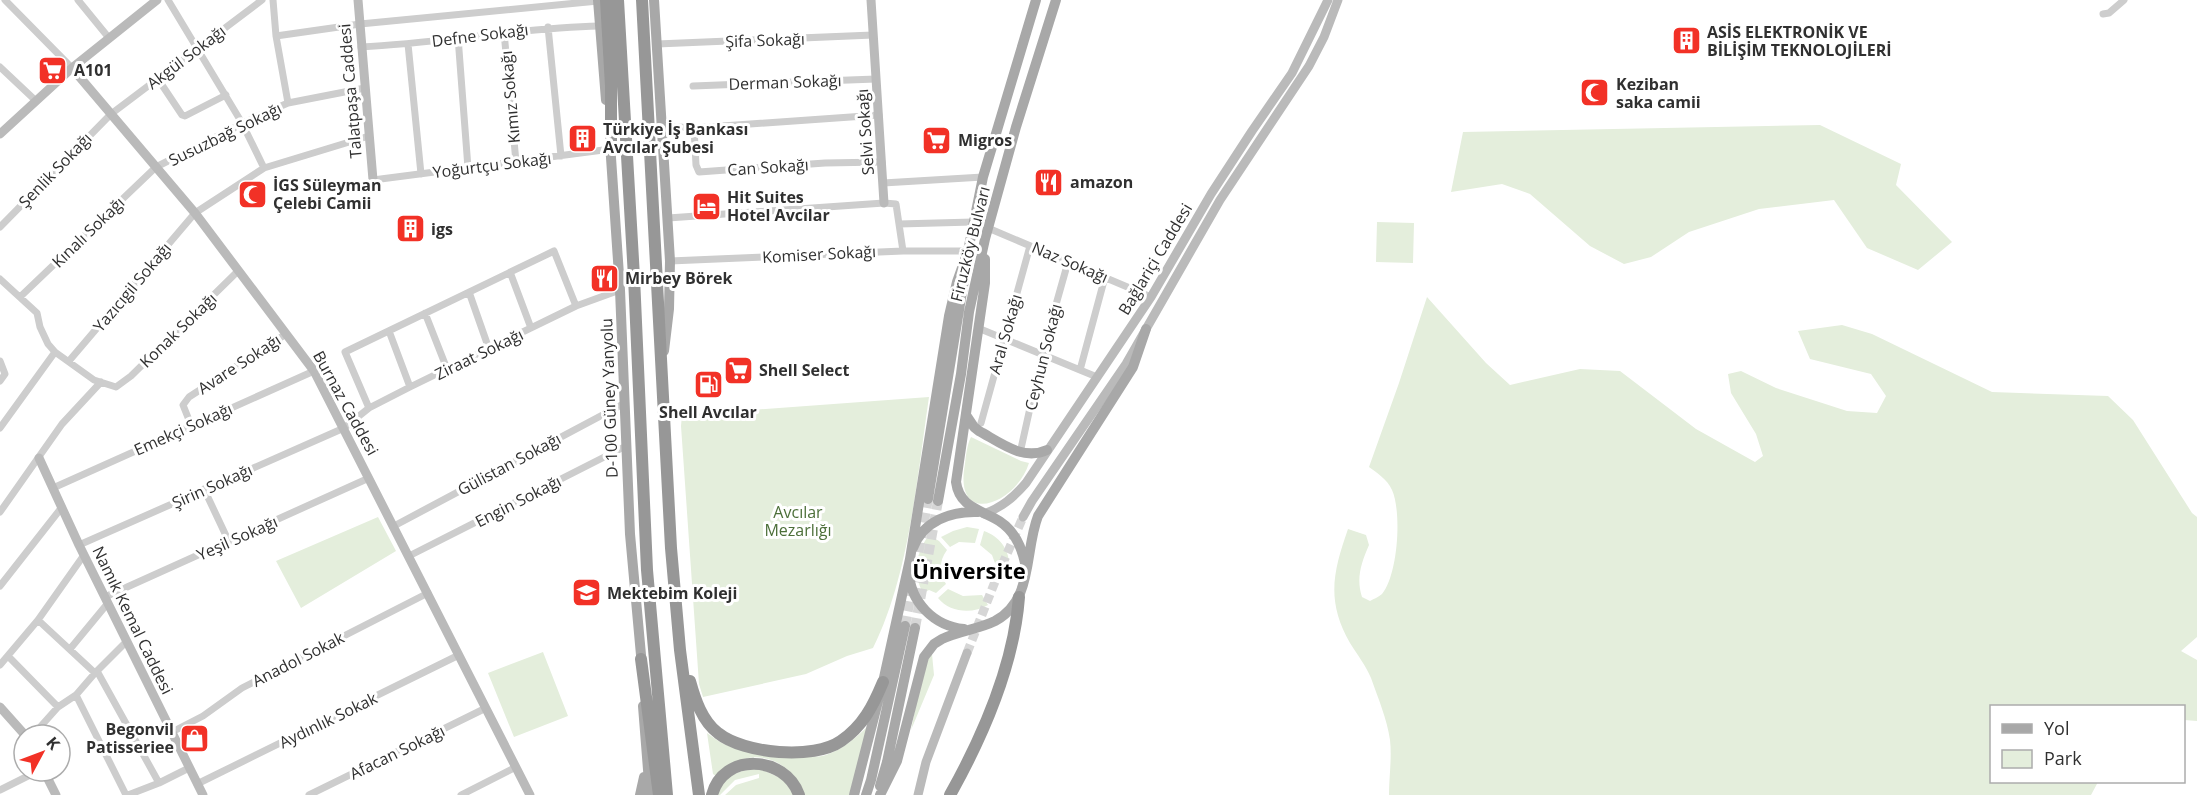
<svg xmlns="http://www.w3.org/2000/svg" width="2197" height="795" viewBox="0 0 2197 795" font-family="'Open Sans',sans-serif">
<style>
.green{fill:#e4eedc}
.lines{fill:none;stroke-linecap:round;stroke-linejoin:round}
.secondary-tunnel{stroke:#d6d6d6;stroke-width:9;stroke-dasharray:9 4.5;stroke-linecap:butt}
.primary-tunnel{stroke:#d6d6d6;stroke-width:10;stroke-dasharray:10 5;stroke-linecap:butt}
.street{stroke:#cdcdcd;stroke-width:7}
.secondary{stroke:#bababa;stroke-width:9}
.primary{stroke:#a8a8a8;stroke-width:10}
.highway{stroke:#979797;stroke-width:12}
.labels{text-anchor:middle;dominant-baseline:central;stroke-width:6;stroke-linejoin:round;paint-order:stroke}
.poi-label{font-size:16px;font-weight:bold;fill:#303030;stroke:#fff;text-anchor:start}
.street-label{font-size:16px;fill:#303030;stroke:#fff}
.park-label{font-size:16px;fill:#4c6f39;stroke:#fff}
.district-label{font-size:22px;font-weight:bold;fill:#000;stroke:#fff}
</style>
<rect width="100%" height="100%" fill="#fff"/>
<path class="green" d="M1820,125L1901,164L1896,185L1952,242L1918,270L1867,248L1834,200L1759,209L1689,232L1651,257L1624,264L1590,246L1530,194L1502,184L1451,192L1463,132Z
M1377,222L1414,223L1413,263L1376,262Z
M1427,297L1486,363L1510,385L1580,369L1620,371L1696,429L1755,462L1763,456L1756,434L1731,393L1728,374L1741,371L1776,388L1847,411L1877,413L1886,396L1871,374L1810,359L1798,331L1842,325L1872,334L1992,392L2108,396L2133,420L2192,513L2197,517V637L2181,651L2197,660V721L2184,720V706H1992V782H2098L2091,795H1389C1389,777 1392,758 1390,740C1387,719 1378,698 1371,678C1366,666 1357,654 1350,643C1326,601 1333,572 1348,529L1366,535L1369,545C1361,563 1356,579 1362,597L1370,601C1373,599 1379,597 1382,594C1398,575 1402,512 1392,490C1387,479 1377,473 1369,467L1399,383Z
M929,397C917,478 909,576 873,648L847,656L806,674L703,697L699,684L681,426L682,415Z
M971,437L1021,461L1029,463C1016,505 953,528 965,464C966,455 967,445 971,437Z
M378,517L396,551L301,608L276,561Z
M967,527L979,529L975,543L959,542L950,547L941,537L953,531Z
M984,531C999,536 1010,550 1009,566H996L992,555L980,545Z
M929,535L939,541L947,550C939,561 939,572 946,584L936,593L929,590L923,593C912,574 916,552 929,535Z
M948,589L963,596L982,595L988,605C973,614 950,613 938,598Z
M543,652L568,716L514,737L488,673Z
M932,654L934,675L911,730L916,705L928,659Z
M868,726L853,786L849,795H805C795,767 765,748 736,762C729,765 722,772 716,776L713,774L707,733C713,737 719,742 726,745C745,752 808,761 826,755C843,749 856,738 868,726Z
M758,768L783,779L794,795H725L736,785L759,778V774L735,780L720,795H717C727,773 736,772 758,768Z"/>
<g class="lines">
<path class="secondary-tunnel" d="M967,653L996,579L1023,517"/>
<path class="primary-tunnel" d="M905,626L928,499
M915,628L938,501"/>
<path class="street" d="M5,0L72,68
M78,0L109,38
M168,0L242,123L264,168
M273,0L276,36L288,103
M2103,14L2109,13L2124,0
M548,27L561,156
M504,32L516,162
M276,36L360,24L598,1
M458,37L468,168
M408,44L421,174
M657,44L873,35
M361,47C441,43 519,28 599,26
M0,67L35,100
M158,79L182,115L185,116L226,95
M693,86L876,79
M662,126L694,128L879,115
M694,128L696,165L699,172L825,163L882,162
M373,180L611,149
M883,183L983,177
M668,218L884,203L896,204L903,251
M899,224L973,222
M0,227L111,114L262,0
M988,228L1151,297
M670,261L903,251H968
M510,272L531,328
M0,279L37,313L40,327L48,344L55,352L94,380L116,387L131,376L238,271
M469,292L489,349
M20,297L156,167L258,116L288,103L365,88
M425,313L447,369
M978,328L1097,377
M389,331L410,387
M0,361L5,374L0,381
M69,361L195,213L264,168L369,136
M1080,370L1105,277
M369,408L345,352L554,251L576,306
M981,423L1030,246
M191,425L183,405L189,397L286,334
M0,428L55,352
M1020,453L1042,354L1068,262
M53,488L314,371
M204,489L229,542
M0,512L62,424L101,382
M394,526L625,403
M79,545L344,428L369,408L410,387L576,306L620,290
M409,556L626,446
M0,586L62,507
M105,597L369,478
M38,620L95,673
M70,649L108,603
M8,656L58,707
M0,665L38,620L84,555
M97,671L159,783
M76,695L126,795
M172,732L203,716L242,688L428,593
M33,735L58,707L76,695L95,673L127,641
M197,784L459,655
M0,790L38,771
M128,795L159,783L189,768
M309,795L486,708
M461,795L516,767"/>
<path class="secondary" d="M358,0L373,180
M871,0L884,203
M72,68L195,213L314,371L530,795
M0,134L72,68L157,0
M39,458L79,545L203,795
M984,514C1002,507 1013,498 1026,483L1151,297L1211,194L1252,131L1292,73L1328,0
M1023,517L1032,501L1126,364L1220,200L1309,66L1324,37L1338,0
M0,707L25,735
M44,771L56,795
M918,795L926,762L967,653"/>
<path class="primary" d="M598,0L606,100
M654,0L670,261L669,309L664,351
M610,143L620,290L630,534L642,666
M967,256L983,177L1036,0
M985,259V283L956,482C959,505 977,509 994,518C1012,527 1021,544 1025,563
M966,415L974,427L979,431C1001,443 1023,461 1047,450
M928,499L964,280
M938,501L961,374L969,312L985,239L1016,127L1056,0
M913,548C923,521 951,511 978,512
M909,572C910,602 934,626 964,629
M643,706L650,795
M880,786L887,762L915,628
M640,795L644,777
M854,795L883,682L910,559L949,316L957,282L968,251
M866,795L871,780L905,626
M880,795L897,761L924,657L934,644L942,639C959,631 979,629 995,621C1034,600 1024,552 1038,516L1133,367L1146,329"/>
<path class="highway" d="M606,0L611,86V149
M618,0L634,277L647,570L667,795
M642,0L671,548L680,650L699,795
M641,659L659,795
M690,681C695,699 702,721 718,733C744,754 814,760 841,741C863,726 873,706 883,682
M712,795C723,752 785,755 799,795
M950,795C983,736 1014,664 1019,597"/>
</g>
<defs>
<symbol id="building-square" viewBox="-11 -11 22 22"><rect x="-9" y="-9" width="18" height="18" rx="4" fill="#f23126" stroke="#fff"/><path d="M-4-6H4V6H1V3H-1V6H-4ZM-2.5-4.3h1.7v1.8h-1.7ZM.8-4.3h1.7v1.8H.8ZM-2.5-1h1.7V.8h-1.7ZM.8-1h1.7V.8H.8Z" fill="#fff"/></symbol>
<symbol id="supermarket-square" viewBox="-11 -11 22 22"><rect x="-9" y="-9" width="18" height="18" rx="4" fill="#f23126" stroke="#fff"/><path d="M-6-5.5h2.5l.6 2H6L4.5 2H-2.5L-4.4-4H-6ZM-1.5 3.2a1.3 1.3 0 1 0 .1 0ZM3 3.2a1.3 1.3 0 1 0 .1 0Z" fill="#fff"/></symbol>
<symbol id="mosque-square" viewBox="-11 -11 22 22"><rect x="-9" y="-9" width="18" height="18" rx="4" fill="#f23126" stroke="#fff"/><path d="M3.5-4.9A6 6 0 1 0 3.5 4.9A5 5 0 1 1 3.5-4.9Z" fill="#fff"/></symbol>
<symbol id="restaurant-square" viewBox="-11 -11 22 22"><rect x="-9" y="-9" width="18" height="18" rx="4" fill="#f23126" stroke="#fff"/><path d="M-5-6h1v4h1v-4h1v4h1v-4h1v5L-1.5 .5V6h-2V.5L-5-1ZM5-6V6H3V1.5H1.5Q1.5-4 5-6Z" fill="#fff"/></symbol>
<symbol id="hotel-square" viewBox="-11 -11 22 22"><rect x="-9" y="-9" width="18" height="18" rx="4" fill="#f23126" stroke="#fff"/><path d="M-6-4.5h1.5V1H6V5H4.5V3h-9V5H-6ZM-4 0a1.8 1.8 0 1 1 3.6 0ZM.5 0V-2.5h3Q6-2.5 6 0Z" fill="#fff"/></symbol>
<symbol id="fuel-square" viewBox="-11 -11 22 22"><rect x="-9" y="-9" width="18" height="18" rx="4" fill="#f23126" stroke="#fff"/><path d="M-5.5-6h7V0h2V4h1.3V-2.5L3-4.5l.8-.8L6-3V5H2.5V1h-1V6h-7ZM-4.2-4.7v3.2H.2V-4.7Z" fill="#fff"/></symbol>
<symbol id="school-square" viewBox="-11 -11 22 22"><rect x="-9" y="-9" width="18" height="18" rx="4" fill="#f23126" stroke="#fff"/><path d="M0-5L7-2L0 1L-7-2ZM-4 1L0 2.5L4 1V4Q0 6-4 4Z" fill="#fff"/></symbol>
<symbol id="shop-square" viewBox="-11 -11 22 22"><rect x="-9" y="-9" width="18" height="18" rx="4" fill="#f23126" stroke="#fff"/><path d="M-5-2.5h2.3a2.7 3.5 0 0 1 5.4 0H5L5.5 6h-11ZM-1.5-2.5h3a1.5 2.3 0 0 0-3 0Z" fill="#fff"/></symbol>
</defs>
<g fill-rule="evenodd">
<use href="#building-square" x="1670" y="24" width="33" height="33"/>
<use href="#supermarket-square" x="36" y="54" width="33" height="33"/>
<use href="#mosque-square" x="1578" y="76" width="33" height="33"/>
<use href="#building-square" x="566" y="122" width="33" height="33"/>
<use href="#supermarket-square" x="920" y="124" width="33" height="33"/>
<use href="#restaurant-square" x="1032" y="166" width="33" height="33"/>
<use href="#mosque-square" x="236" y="178" width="33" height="33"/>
<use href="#hotel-square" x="690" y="190" width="33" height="33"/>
<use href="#building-square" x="394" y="212" width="33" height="33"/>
<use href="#restaurant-square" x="588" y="262" width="33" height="33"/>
<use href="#supermarket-square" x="722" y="354" width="33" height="33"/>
<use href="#fuel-square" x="692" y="368" width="33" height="33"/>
<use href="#school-square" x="570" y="576" width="33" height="33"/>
<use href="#shop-square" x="178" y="722" width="33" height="33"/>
</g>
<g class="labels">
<g class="poi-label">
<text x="1707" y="32">ASİS ELEKTRONİK VE<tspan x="1707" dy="18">BİLİŞİM TEKNOLOJİLERİ</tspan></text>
<text x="74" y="70">A101</text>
<text x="1616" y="84">Keziban<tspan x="1616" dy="18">saka camii</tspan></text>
<text x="603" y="129">Türkiye İş Bankası<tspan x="603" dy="18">Avcılar Şubesi</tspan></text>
<text x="958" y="140">Migros</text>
<text x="1070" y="182">amazon</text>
<text x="273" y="185">İGS Süleyman<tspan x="273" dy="18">Çelebi Camii</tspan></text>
<text x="727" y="197">Hit Suites<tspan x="727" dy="18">Hotel Avcilar</tspan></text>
<text x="431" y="229">igs</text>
<text x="625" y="278">Mirbey Börek</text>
<text x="759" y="370">Shell Select</text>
<text x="708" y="412" text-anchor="middle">Shell Avcılar</text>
<text x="607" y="593">Mektebim Koleji</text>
<text x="174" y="729" text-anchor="end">Begonvil<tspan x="174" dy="18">Patisseriee</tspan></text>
</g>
<g class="street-label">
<text transform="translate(480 35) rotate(-7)">Defne Sokağı</text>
<text transform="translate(765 40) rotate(-2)">Şifa Sokağı</text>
<text transform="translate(186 57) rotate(-37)">Akgül Sokağı</text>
<text transform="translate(785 82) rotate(-2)">Derman Sokağı</text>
<text transform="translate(350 91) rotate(-95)">Talatpaşa Caddesi</text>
<text transform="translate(510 97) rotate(-95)">Kımız Sokağı</text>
<text transform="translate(865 132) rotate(-94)">Selvi Sokağı</text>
<text transform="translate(225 134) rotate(-26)">Susuzbağ Sokağı</text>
<text transform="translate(492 165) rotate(-7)">Yoğurtçu Sokağı</text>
<text transform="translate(768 167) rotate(-4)">Can Sokağı</text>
<text transform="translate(55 170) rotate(-46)">Şenlik Sokağı</text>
<text transform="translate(88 232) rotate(-44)">Kınalı Sokağı</text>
<text transform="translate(970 244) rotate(-76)">Firuzköy Bulvarı</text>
<text transform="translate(819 254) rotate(-3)">Komiser Sokağı</text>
<text transform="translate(1155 259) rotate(-59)">Bağlariçi Caddesi</text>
<text transform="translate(1070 262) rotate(23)">Naz Sokağı</text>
<text transform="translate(132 287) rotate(-50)">Yazıcıgil Sokağı</text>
<text transform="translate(178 330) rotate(-44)">Konak Sokağı</text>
<text transform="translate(1005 334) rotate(-74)">Aral Sokağı</text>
<text transform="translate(479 354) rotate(-26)">Ziraat Sokağı</text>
<text transform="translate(1043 357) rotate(-76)">Ceyhun Sokağı</text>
<text transform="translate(239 364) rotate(-33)">Avare Sokağı</text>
<text transform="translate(609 398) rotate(-92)">D-100 Güney Yanyolu</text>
<text transform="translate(346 403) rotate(61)">Burnaz Caddesi</text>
<text transform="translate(183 429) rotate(-24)">Emekçi Sokağı</text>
<text transform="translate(509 464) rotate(-28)">Gülistan Sokağı</text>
<text transform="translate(212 486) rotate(-24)">Şirin Sokağı</text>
<text transform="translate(518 501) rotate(-27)">Engin Sokağı</text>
<text transform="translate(237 538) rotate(-24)">Yeşil Sokağı</text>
<text transform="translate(133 620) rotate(64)">Namık Kemal Caddesi</text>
<text transform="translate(298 659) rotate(-27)">Anadol Sokak</text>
<text transform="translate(328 720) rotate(-26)">Aydınlık Sokak</text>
<text transform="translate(397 752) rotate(-26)">Afacan Sokağı</text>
</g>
<g class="park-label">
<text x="798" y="512">Avcılar<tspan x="798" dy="18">Mezarlığı</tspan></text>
</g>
<g class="district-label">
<text x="969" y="570">Üniversite</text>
</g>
</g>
<rect x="1990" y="705" width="195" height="78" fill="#ffffff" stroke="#acacac" stroke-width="1.5"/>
<rect x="2002" y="724" width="30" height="9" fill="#a8a8a8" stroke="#acacac" stroke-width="1.5"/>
<text x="2044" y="735" font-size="18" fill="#303030">Yol</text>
<rect x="2002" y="750" width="30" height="18" fill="#e4eedc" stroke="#acacac" stroke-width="1.5"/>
<text x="2044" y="765" font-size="18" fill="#303030">Park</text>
<g transform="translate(42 753) rotate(49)"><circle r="28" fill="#ffffff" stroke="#acacac" stroke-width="1.5"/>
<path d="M0-4.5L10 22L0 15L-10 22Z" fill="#f23126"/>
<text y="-9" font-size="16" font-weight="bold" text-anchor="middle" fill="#303030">K</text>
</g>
</svg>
